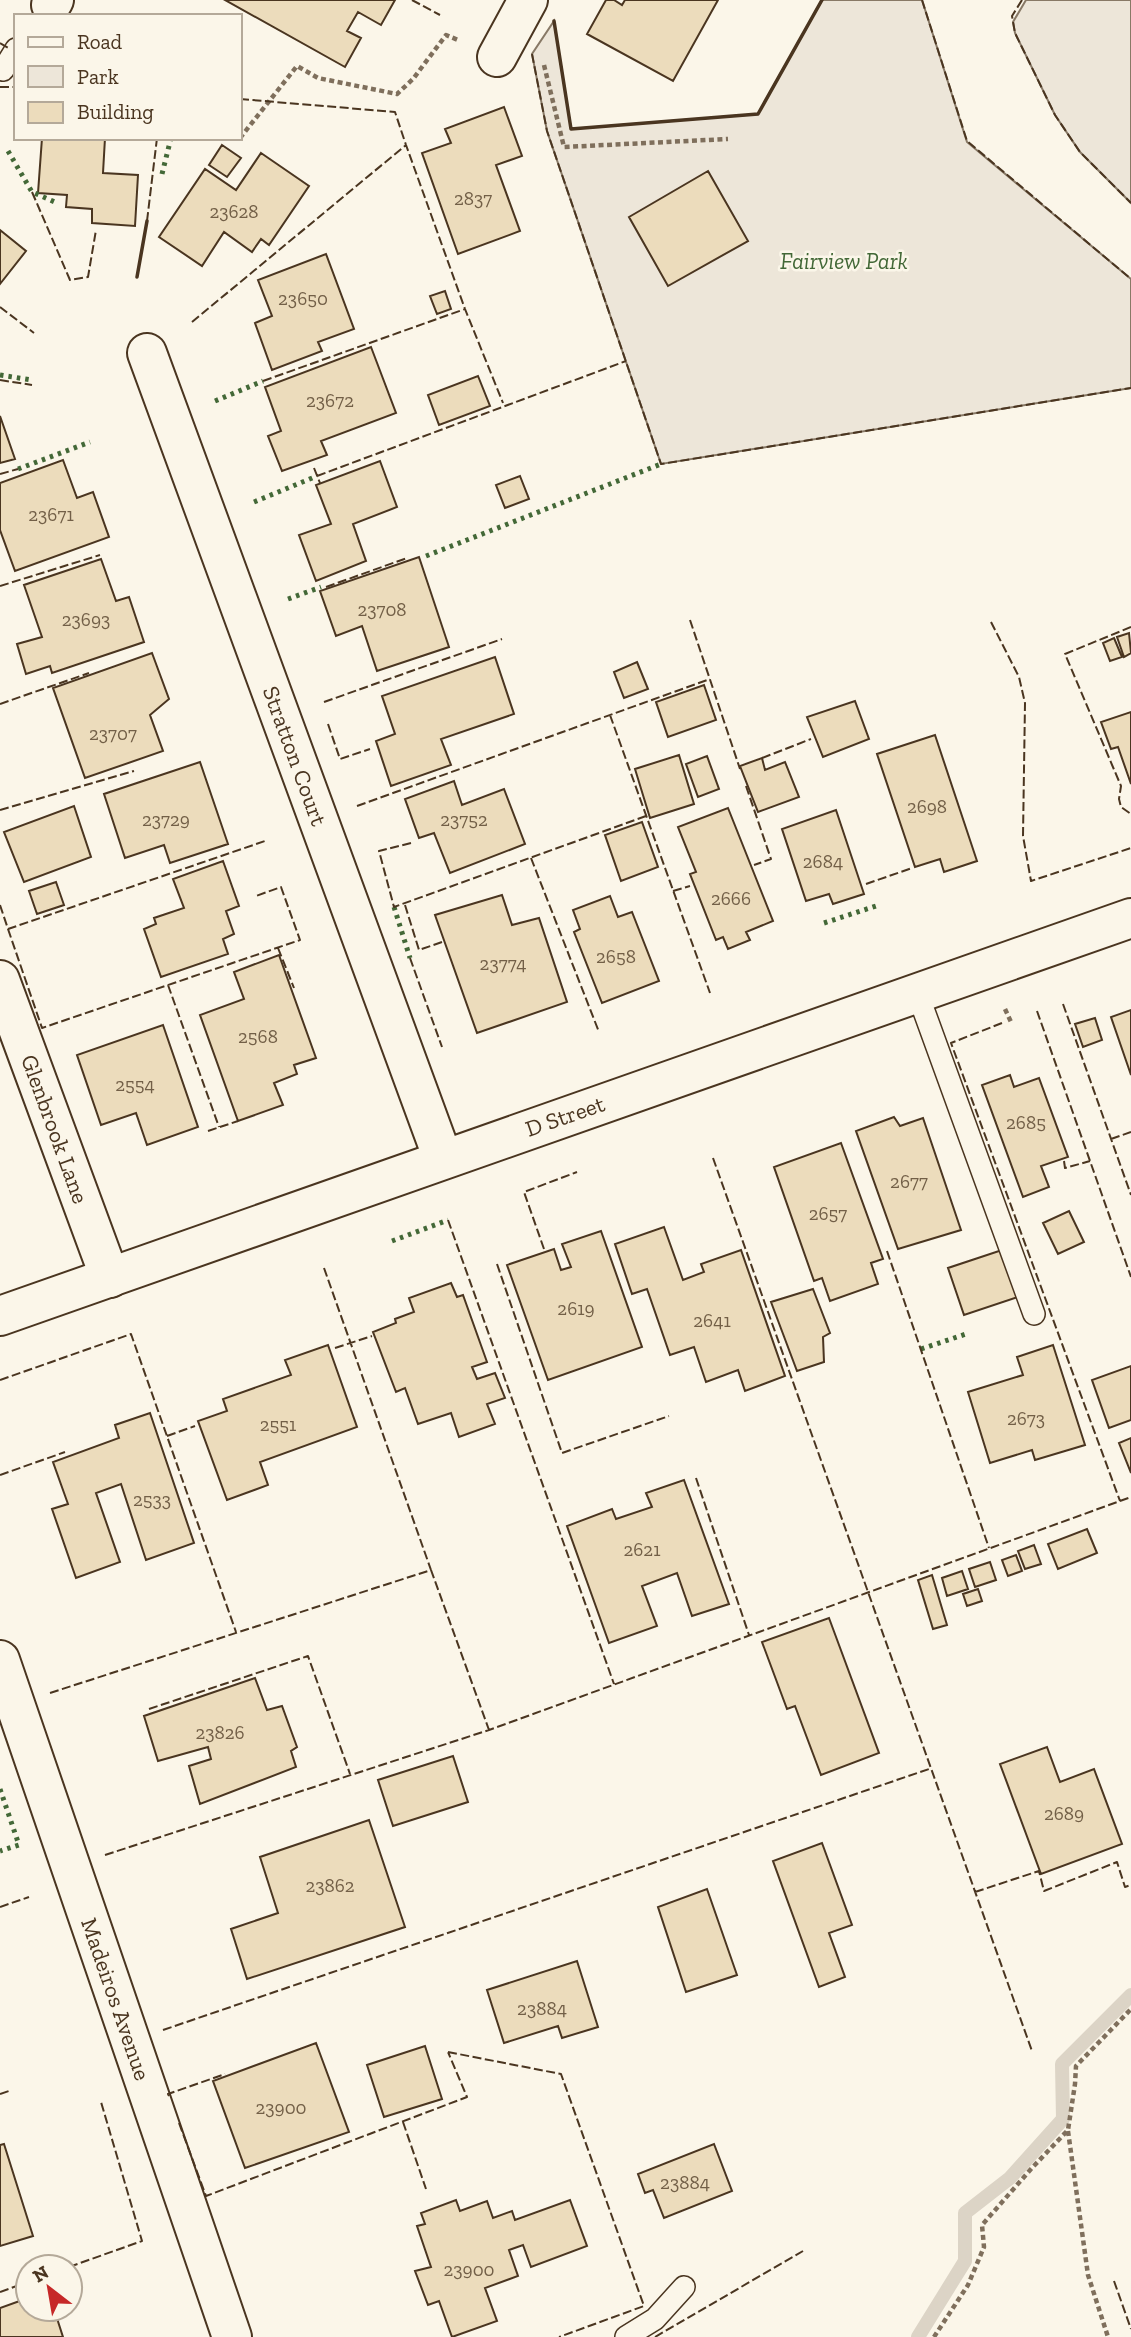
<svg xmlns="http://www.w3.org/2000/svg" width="1131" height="2337" viewBox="0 0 1131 2337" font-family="'Zilla Slab',serif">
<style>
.green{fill:#ede6d9;stroke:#887966;stroke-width:2}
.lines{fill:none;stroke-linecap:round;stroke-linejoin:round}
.stream{stroke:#dcd4c6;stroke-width:14}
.building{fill:#ecdcbc;stroke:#4a3520;stroke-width:2}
.lane-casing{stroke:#4a3520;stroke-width:24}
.street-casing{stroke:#4a3520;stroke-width:42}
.secondary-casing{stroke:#4a3520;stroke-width:42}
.path{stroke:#7f6f5c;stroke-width:4.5;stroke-dasharray:5 3.5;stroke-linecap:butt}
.lane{stroke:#fbf6e9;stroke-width:21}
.street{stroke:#fbf6e9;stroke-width:38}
.secondary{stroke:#fbf6e9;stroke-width:38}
.hedge{stroke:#436837;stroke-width:5;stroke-dasharray:3.5 5;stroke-linecap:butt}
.fence{stroke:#4a3520;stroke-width:2;stroke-dasharray:9 3.5;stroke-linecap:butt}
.wall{stroke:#4a3520;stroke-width:3.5}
.labels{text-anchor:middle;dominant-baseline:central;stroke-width:5;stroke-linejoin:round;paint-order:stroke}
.number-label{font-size:19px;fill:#725f47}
.park-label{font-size:23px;font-style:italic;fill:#436837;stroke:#fbf6e9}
.street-label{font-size:23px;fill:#4a3520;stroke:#fbf6e9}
</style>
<rect width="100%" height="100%" fill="#fbf6e9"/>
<path class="green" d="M822,0H922L967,142L1131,279V388L661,464L547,131L532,54L554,21L571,129L758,114Z
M1026,0H1131V203L1080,152L1055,115L1015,33L1013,22Z"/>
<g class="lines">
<path class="stream" d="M918,2337L965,2261V2213L1010,2178L1063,2119L1062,2064L1131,1995"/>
</g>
<path class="building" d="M225,0H395L381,25L358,12L347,31L361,38L345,67Z
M606,0H614L622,5L625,0H718L673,81L587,34Z
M504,107L522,156L496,165L520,231L458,254L422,153L451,143L445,129Z
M42,138H105L103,173L138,175L135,226L92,223V209L66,207L67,195L38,193Z
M222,145L241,158L227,177L209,165Z
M261,153L309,186L269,245L261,239L252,252L224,232L202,266L159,237L205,169L236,190Z
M708,171L748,241L668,286L629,217Z
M0,230L26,251L0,284Z
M326,254L354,329L318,342L322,351L272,370L255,323L272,316L258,280Z
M445,291L451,309L437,314L430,296Z
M371,347L396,413L321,441L327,455L282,471L268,436L281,431L265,387Z
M478,376L490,406L439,425L428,395Z
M0,416L15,459L0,463Z
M63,460L77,498L93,492L109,537L15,571L0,530V483Z
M380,461L397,507L353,524L366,561L316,581L299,535L331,524L316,485Z
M520,476L529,499L505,508L496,485Z
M419,557L449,647L377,671L362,626L336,636L320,591Z
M101,559L116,601L129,597L144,642L52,673L50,666L26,674L17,644L42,637L24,585Z
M1129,633L1131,653L1124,657L1117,637Z
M1114,638L1122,657L1110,661L1103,643Z
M152,653L169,699L150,715L163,751L85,778L53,688Z
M495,657L514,714L441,739L451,765L391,786L376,741L395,734L382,696Z
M637,662L648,689L624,698L614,672Z
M704,685L716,720L668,737L656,702Z
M855,701L869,739L823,757L807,717Z
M1131,712V784L1118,747L1111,749L1101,722Z
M935,735L977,861L944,872L940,859L915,867L877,754Z
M679,755L694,804L650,818L635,769Z
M707,756L719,789L698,797L686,764Z
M762,758L765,770L785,762L799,797L758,812L740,766Z
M200,762L228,844L170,863L164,845L125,858L104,794Z
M454,781L462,805L504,789L525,844L450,873L434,833L419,838L405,799Z
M74,806L91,857L24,882L4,832Z
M728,808L773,921L746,932L750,940L728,949L723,937L716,940L690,874L696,872L678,827Z
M836,810L864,894L833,904L829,894L806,901L782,829Z
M642,822L658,867L621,881L605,835Z
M223,861L239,906L226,911L234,934L223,939L228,954L161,977L144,929L156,924L154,918L184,908L173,879Z
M56,882L64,905L37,914L29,891Z
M502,895L512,925L539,918L567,1002L477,1033L435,915Z
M610,896L618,917L632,912L659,981L602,1003L574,932L580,929L573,910Z
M279,955L316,1058L294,1065L297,1074L274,1083L283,1105L238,1121L200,1015L244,999L234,972Z
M1131,1010V1075L1111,1017Z
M1095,1018L1102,1040L1083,1047L1075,1024Z
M163,1025L198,1127L147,1145L136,1113L101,1125L77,1055Z
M1010,1075L1014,1087L1039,1078L1068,1157L1041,1166L1049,1187L1023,1197L982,1085Z
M894,1117L900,1126L923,1118L961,1230L898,1249L856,1131Z
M841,1143L883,1259L871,1263L878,1284L830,1301L822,1278L814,1281L774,1167Z
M1069,1211L1084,1242L1058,1254L1043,1223Z
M664,1227L683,1280L704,1272L701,1264L741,1250L785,1376L745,1391L738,1370L706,1382L694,1347L670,1355L647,1289L632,1294L615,1244Z
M601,1231L642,1347L548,1380L507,1265L554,1249L561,1270L571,1267L562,1244Z
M1002,1250L1018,1297L964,1315L948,1268Z
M451,1283L457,1297L463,1295L487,1362L472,1367L477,1379L495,1373L505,1398L487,1404L495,1424L459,1437L451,1413L418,1424L405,1388L396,1392L373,1332L396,1323L395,1319L414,1312L409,1298Z
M813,1289L830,1333L823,1337L824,1362L797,1371L771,1302Z
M328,1345L357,1427L260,1462L268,1485L227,1500L198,1421L227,1411L223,1399L291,1375L285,1360Z
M1053,1345L1085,1445L1035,1460L1032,1450L990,1463L968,1392L1023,1375L1017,1357Z
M1131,1366V1420L1109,1428L1092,1380Z
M150,1413L194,1543L146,1560L121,1484L96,1493L120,1562L76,1578L52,1509L68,1504L53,1462L119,1438L115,1425Z
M1131,1438V1473L1119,1443Z
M684,1480L729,1604L692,1616L677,1573L642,1586L657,1626L609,1643L567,1526L612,1509L616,1519L652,1507L646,1493Z
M1087,1529L1097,1553L1058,1569L1048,1544Z
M1034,1545L1041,1564L1025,1569L1018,1551Z
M1016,1555L1022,1571L1008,1576L1002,1560Z
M990,1562L996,1580L975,1587L969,1569Z
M962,1571L968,1589L947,1596L942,1578Z
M932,1575L947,1625L933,1629L918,1580Z
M978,1589L982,1601L967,1606L963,1594Z
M829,1618L879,1753L821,1775L795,1706L787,1709L762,1642Z
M255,1678L267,1710L282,1706L297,1747L291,1751L296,1767L200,1804L189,1766L211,1759L208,1747L158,1761L144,1716Z
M1047,1747L1060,1782L1094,1769L1122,1844L1041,1874L1000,1764Z
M453,1756L468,1802L393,1826L378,1780Z
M369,1820L405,1927L247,1979L231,1929L278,1913L260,1857Z
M822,1843L852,1925L829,1933L845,1977L819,1987L773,1861Z
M707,1889L737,1975L686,1992L658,1907Z
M577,1961L598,2027L562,2038L558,2026L504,2043L487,1990Z
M316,2043L349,2132L245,2168L213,2081Z
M425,2046L442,2099L384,2117L367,2065Z
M4,2144L33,2236L0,2246V2145Z
M714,2144L732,2191L664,2218L653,2190L645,2193L638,2174Z
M456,2200L460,2211L487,2201L493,2218L512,2211L515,2220L570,2200L587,2246L531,2267L523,2245L509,2250L518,2276L485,2288L497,2321L452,2337L439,2301L428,2305L415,2271L431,2267L417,2226L425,2224L421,2213Z
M28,2298V2309H54L63,2337H0V2308Z"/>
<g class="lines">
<defs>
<path id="lane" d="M0,68L3,70L16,49
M917,992L1034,1314
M626,2337L655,2319L684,2287"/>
<path id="street" d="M51,5L54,0
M497,57L528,0
M147,353L443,1159
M0,980L110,1278
M0,1660L232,2337"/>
<path id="secondary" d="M0,1316L1131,918"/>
</defs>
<use href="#lane" class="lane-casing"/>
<use href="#street" class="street-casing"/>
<use href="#secondary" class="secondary-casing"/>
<path class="path" d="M544,65L564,147L728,139
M240,138L297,66L318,78L397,94L413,79L446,35L458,40
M1005,1009L1011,1022
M1068,2131L1088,2275L1108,2337
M934,2337L968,2285L984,2247L982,2225L1031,2169L1068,2130L1075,2084L1076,2066L1131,2009"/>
<use href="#lane" class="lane"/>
<use href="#street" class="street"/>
<use href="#secondary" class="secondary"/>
<path class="hedge" d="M8,151L32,192L57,203
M162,174L171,138
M0,375L32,380
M215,401L263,381
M18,469L90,442
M254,502L317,476
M426,556L661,464
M288,599L321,587
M394,907L410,958
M824,923L876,906
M392,1241L448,1220
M921,1349L969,1333
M0,1789L19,1845L0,1851"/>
<path class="fence" d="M412,0L440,15
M922,0L967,141L1131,279
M1022,0L1012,16L1015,33L1055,115L1080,152L1131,203
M0,43L10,49
M532,54L547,131L661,464L1131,388
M0,87H16
M240,99L395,112L406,145
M32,192L70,280L88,277L96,230
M147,221L157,138
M0,307L34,333
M192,322L406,145L465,309
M0,380L32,385
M263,381L465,309L503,403
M314,468L320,483
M0,474L18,469
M317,476L626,361
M0,586L100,555
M326,587L407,558
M690,620L740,769
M991,622L1019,677L1025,703L1023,836L1031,881L1131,848
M1131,627L1065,654L1121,786L1119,799L1121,807L1131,814
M324,702L502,639
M0,704L89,673
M610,715L710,993
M328,724L340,759L370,749
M762,758L811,739
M746,786L771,859L754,865
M357,806L710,679
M0,810L134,771
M411,843L379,851L394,907L646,816
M531,858L599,1032
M866,884L912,868
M673,891L690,886
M0,905L8,929L265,841
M405,905L419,950L442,942
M8,929L42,1028L300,940L281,887L256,896
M278,948L294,988
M410,958L442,1047
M168,985L219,1127
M1063,1004L1131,1195
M1037,1011L1131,1277
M1002,1023L951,1043L1120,1501
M208,1131L238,1121
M1111,1139L1131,1132
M713,1158L1032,2051
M1064,1161L1065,1168L1090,1161
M448,1220L614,1684
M544,1249L524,1192L577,1172
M887,1251L989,1548
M497,1264L562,1453L669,1416
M324,1268L431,1570
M335,1348L372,1336
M0,1380L131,1334L236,1632
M167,1436L195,1426
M0,1475L65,1452
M696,1478L749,1635
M50,1693L431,1570L489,1730
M149,1709L308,1656L350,1774
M105,1855L489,1730L1131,1497
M975,1892L1039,1871L1044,1891L1117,1862L1125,1887L1131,1885
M0,1907L29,1897
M163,2030L932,1768
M448,2052L561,2074L644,2306L559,2337
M0,2094L9,2091
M169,2096L168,2094L225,2074
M403,2122L426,2189
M179,2123L206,2196L467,2097L448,2052
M69,2267L142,2241L101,2102
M1114,2281L1131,2329
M0,2292L28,2282
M655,2337L803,2251"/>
<path class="wall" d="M554,21L571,129L758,114L822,0
M137,277L147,221"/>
</g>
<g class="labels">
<g class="number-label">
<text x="473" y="198">2837</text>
<text x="234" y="211">23628</text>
<text x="303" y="298">23650</text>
<text x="330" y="400">23672</text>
<text x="51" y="514">23671</text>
<text x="382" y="609">23708</text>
<text x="86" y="619">23693</text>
<text x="113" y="733">23707</text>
<text x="927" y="806">2698</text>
<text x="166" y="819">23729</text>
<text x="464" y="819">23752</text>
<text x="823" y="861">2684</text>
<text x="731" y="898">2666</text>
<text x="616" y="956">2658</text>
<text x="503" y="963">23774</text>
<text x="258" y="1036">2568</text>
<text x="135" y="1084">2554</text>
<text x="1026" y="1122">2685</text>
<text x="909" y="1181">2677</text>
<text x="828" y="1213">2657</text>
<text x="576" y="1308">2619</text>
<text x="712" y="1320">2641</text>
<text x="1026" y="1418">2673</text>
<text x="278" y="1424">2551</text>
<text x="152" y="1499">2533</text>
<text x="642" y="1549">2621</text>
<text x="220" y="1732">23826</text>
<text x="1064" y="1813">2689</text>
<text x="330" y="1885">23862</text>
<text x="542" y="2008">23884</text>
<text x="281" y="2107">23900</text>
<text x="685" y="2182">23884</text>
<text x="469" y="2269">23900</text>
</g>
<g class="park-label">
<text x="844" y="261">Fairview Park</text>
</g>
<g class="street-label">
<text transform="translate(295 756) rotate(70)">Stratton Court</text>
<text transform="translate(565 1116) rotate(-19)">D Street</text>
<text transform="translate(55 1129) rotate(70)">Glenbrook Lane</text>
<text transform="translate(116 1999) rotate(71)">Madeiros Avenue</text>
</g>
</g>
<rect x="14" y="14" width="228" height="126" fill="#fbf6e9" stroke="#b4a999" stroke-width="2"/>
<rect x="28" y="37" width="35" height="10" fill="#fbf6e9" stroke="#b4a999" stroke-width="2"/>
<text x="77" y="49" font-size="21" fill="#4a3520">Road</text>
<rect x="28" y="66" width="35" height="21" fill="#ede6d9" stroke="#b4a999" stroke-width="2"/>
<text x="77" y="84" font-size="21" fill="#4a3520">Park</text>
<rect x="28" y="102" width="35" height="21" fill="#ecdcbc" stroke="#b4a999" stroke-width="2"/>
<text x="77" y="119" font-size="21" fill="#4a3520">Building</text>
<g transform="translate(49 2288) rotate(329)"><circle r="33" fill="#fbf6e9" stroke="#b4a999" stroke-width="2"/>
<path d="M0-5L12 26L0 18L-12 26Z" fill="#c62828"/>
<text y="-10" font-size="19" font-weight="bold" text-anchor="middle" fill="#4a3520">N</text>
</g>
</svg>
